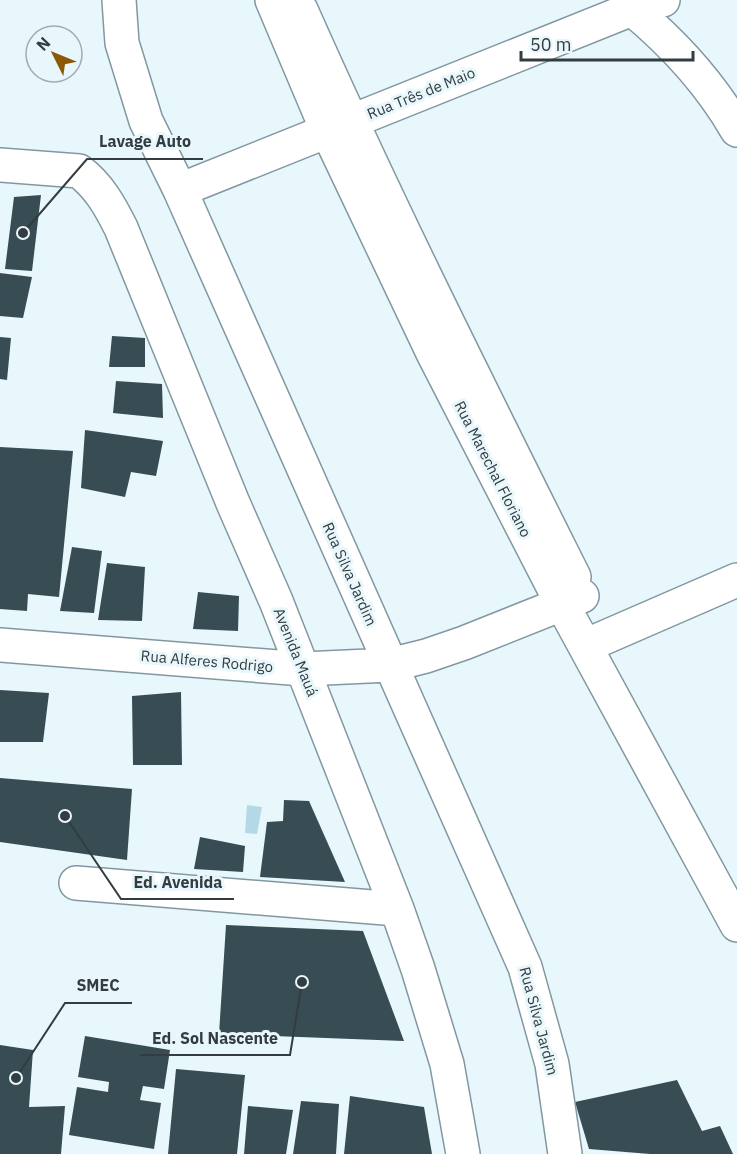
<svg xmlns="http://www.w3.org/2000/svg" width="737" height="1154" viewBox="0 0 737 1154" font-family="'IBM Plex Sans',sans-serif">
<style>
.water{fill:#b3d9e7}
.building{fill:#374c53}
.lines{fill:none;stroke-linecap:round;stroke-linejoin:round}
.minor-casing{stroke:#8198a1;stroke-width:36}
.minor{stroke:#fff;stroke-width:33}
.labels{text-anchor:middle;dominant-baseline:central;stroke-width:6;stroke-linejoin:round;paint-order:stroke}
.street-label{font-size:15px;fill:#333c40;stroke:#e8f7fc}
.leader{fill:none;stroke:#333c40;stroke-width:2}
.callout-dot{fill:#333c40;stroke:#e8f7fc;stroke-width:2}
.callout-label{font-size:16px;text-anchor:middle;font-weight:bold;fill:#333c40;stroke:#e8f7fc;stroke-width:6;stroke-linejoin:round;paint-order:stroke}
</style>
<rect width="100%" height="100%" fill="#e8f7fc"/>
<path class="water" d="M247,805L262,807L257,834L245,833Z"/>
<path class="building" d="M41,195L32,271L5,269L14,197Z
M0,273L32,277L23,318L0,316Z
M112,336L145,338V367H109Z
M0,337L11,338L7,380L0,379Z
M116,381L162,384L163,418L113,413Z
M85,430L163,441L156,476L131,472L125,497L81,488Z
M0,447L73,451L59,597L28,594L27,611L0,609Z
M72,547L102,551L94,613L60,611Z
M107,563L145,567L142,621L98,620Z
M198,592L239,596L238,631L193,629Z
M0,690L49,693L43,742H0Z
M181,692L182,765H133L132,696Z
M0,778L132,789L127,860L0,842Z
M284,800L309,801L345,882L260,877L267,822L283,821Z
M200,837L245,846L243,872L194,869Z
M226,925L363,931L404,1041L219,1034Z
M85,1036L170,1050L164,1089L143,1086L140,1100L161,1103L154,1149L69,1135L77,1087L108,1092L109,1082L78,1077Z
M0,1045L33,1050L29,1107L65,1106L61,1154H0Z
M176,1069L245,1075L237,1154H168Z
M677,1080L702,1131L720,1126L733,1154H650L589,1149L575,1102Z
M350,1096L424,1107L432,1154H344Z
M301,1101L339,1104L336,1154H293Z
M248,1106L293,1110L286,1154H244Z"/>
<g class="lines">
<defs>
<path id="minor" d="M119,0L122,43L146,121L180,190L525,967L552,1064L565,1154
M272,0L327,130L433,353L562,604L737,925
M632,9C673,43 710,83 737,130
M301,10C386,202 480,389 574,577
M0,165L79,171C99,186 110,206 121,228L233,503L276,601L397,909L418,969L447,1064L463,1154
M180,190L632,9L663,0
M0,645L303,669L390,665L426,656L464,643L582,596
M585,646L737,580
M76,883L397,909"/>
</defs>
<use href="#minor" class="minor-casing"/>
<use href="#minor" class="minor"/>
</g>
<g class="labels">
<g class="street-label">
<text transform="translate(421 93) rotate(-22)">Rua Três de Maio</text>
<text transform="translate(493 469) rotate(63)">Rua Marechal Floriano</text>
<text transform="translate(350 574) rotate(66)">Rua Silva Jardim</text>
<text transform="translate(296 652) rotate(68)">Avenida Mauá</text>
<text transform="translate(207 661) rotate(5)">Rua Alferes Rodrigo</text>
<text transform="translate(539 1021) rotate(75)">Rua Silva Jardim</text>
</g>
</g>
<path class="leader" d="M23 233L87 159H203M65 816L121 899H234M16 1078L65 1003H132M302 982L290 1055H140"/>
<g class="callout-dot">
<circle cx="23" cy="233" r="6"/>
<circle cx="65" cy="816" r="6"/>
<circle cx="16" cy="1078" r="6"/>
<circle cx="302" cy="982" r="6"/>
</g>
<g class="callout-label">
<text x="145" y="147">Lavage Auto</text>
<text x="178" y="888">Ed. Avenida</text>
<text x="98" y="991">SMEC</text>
<text x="215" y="1044">Ed. Sol Nascente</text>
</g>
<g transform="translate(54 54) rotate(313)"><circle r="28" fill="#e8f7fc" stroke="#a0acb1" stroke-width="1.5"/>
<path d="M0-4.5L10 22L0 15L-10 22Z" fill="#8c5906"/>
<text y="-9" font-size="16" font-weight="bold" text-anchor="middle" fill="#333c40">N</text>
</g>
<path d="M521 51v9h172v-9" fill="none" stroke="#333c40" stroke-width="3"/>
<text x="530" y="51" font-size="18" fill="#333c40" stroke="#e8f7fc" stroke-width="4.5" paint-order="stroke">50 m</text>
</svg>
